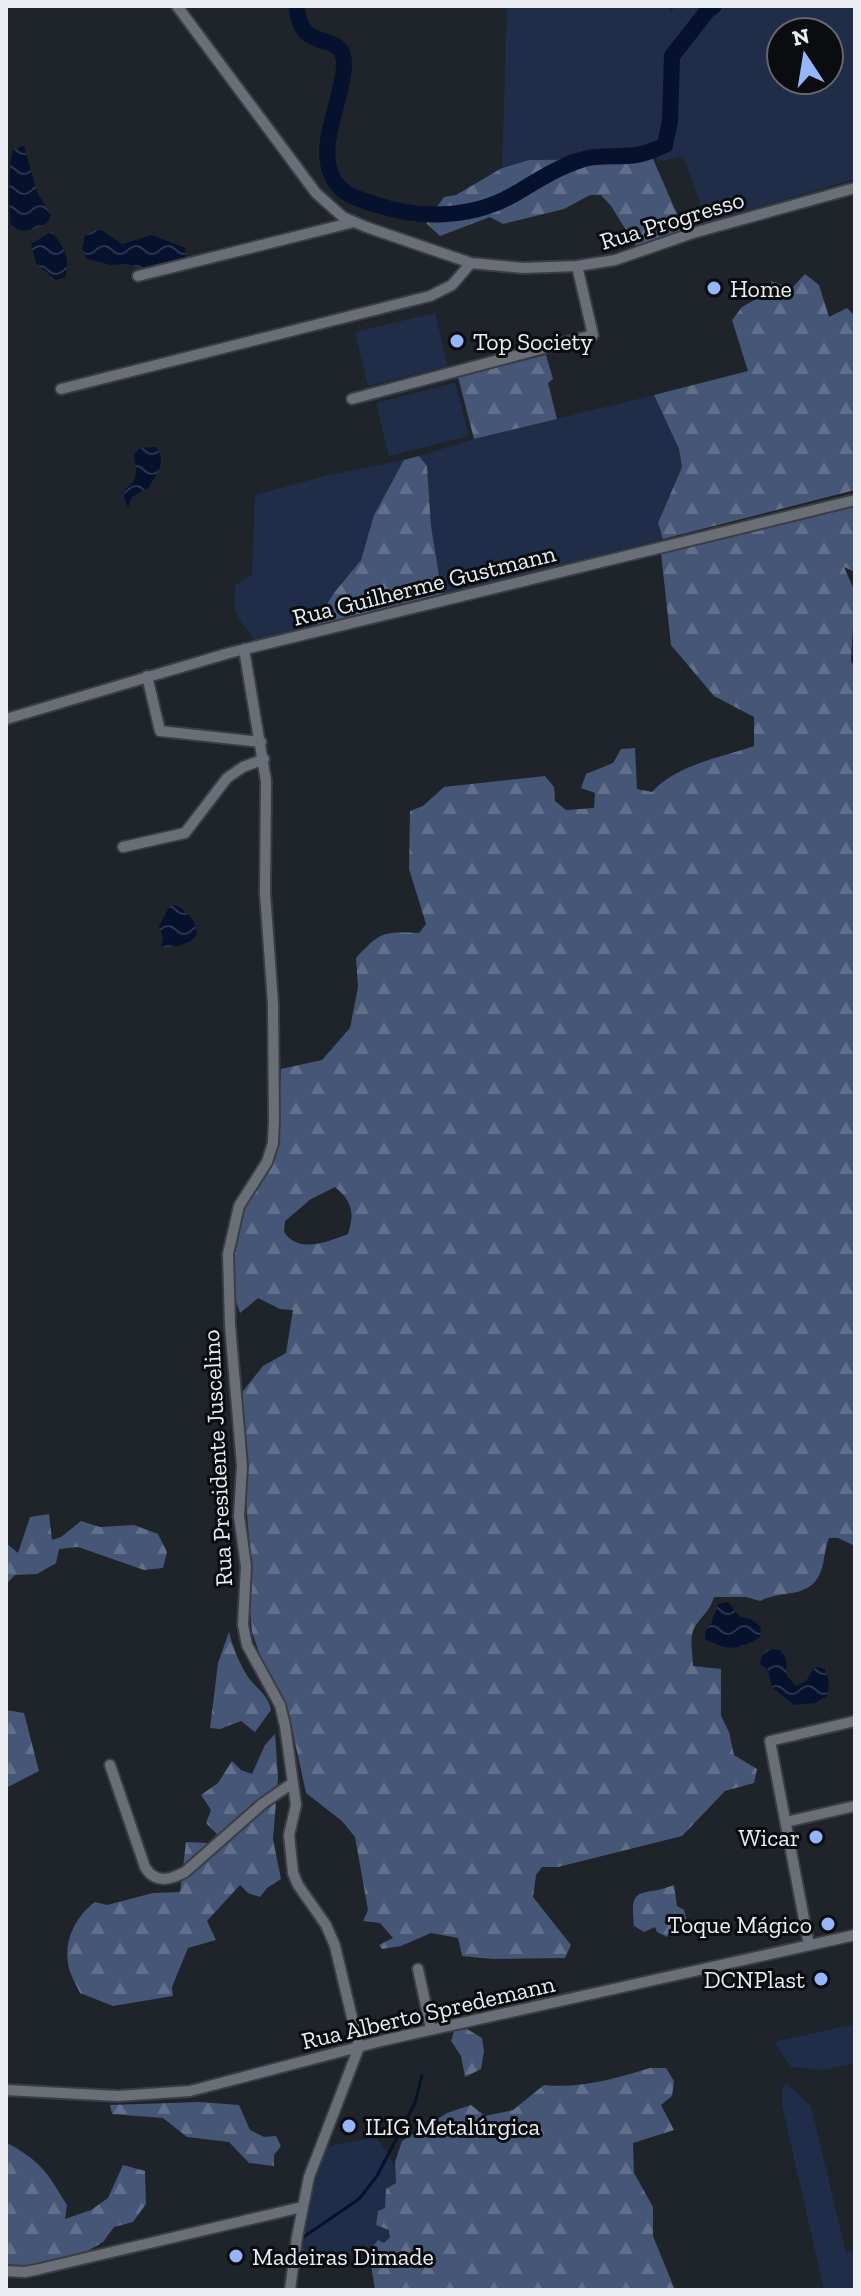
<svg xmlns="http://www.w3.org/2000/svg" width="861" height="2296" viewBox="0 0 861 2296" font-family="'Zilla Slab',serif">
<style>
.green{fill:#202d48;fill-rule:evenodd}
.forest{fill:url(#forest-firs);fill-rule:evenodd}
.water{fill:url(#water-waves)}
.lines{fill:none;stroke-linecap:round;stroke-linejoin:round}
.stream{stroke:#06112d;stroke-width:3}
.river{stroke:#06112d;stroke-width:16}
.minor-casing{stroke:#3a3e44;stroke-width:14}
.minor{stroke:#6a6e77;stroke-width:10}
.poi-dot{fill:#95b6fd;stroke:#0a0c0f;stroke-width:3}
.labels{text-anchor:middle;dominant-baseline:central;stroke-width:6;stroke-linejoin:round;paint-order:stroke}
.street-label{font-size:24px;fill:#eaedf2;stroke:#0a0c0f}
.poi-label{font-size:24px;fill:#eaedf2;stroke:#0a0c0f;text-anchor:start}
</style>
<defs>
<pattern id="forest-firs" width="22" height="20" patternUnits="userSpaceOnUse" patternTransform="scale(2)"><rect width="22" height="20" fill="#465677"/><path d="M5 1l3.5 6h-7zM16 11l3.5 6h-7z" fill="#616f8b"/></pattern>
<pattern id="water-waves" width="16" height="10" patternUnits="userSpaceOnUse" patternTransform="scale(2)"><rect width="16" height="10" fill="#06112d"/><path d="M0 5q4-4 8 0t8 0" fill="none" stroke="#2a344c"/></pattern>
</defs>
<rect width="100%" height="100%" fill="#1f232a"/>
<path class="green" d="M507,6H667L671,11L677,6H855V119L852,120L855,130V179L707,222L683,156L663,161L628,147L569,154L554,162L529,160L502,168ZM781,32H829V80H781Z
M435,313L448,366L368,386L355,332Z
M455,383L469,436L389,456L376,403Z
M654,395L679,449L682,467L658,523L663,539L442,594L431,526L427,466L419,456L474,439Z
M404,460L374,515L361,560L334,593L317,621V625L255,640C239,620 230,612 236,585L252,574L255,495L328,475Z
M855,2024V2063L823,2070L791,2067L774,2042Z
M786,2083L811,2106L846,2253L855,2251V2290H824L782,2105V2088Z
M376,2137C407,2178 398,2181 376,2225L389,2230L390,2237L384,2243L378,2240L369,2252L301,2259L308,2208L326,2147Z"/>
<path class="forest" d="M653,159L684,230L636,246L611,206L601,195H590L564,209L503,224L490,217L440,236L426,223L444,197L456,195L502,168L529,160Z
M805,274L819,285L829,317L847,308L855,316V490L663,539L658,523L682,467L679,449L654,395L748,371L732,320L742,307L772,290L771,281L792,288Z
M546,355L553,379L548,383L557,419L474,439L458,377Z
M419,456L427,466L431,526L442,594L317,625L316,621L334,593L361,560L374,515L404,460Z
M854,506L855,572L844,567L855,592L851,661L855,668V1546L838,1538H829C824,1550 825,1561 821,1571C810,1600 783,1589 760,1601L746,1597H714C710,1610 703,1615 696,1625C688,1636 693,1653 693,1666L721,1669V1716L729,1732L734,1755L757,1769L754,1783L725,1791L682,1836L558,1867H542L536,1875L533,1897L571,1945L565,1958L492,1959L462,1956L458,1938L431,1933L401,1946L382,1949L379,1945L393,1938L380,1923L363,1921L368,1910L355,1837L342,1821L306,1793L289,1715L263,1664L252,1632L250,1611L251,1563L246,1502L248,1470L239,1396L263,1366L286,1353L293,1310L280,1309L258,1298L240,1313L234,1296L233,1263L239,1218L251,1193L276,1157L281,1069L322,1060L350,1028L358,987L356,958C381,931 383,932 419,933L426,924L409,869L410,811L423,806L444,787L545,776L554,787L555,801L566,810L594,808L595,793L581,788L586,774L613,763L621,749L635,748L637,789L652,792C676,765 719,758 754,746V717L714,696L671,645L661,553ZM335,1187C352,1201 355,1213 348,1234C327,1242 299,1254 284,1232L285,1221L311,1199Z
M49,1514L52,1540L61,1537L81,1521L100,1527L134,1525L158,1534L167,1552L163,1568L144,1570L78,1547L59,1549L56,1563L37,1574L15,1575L6,1584V1543L18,1553L30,1517Z
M229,1632C233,1648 239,1663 248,1677C256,1688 269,1696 271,1710L255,1732L241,1721L220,1729L210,1728L218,1663Z
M6,1710L24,1713L39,1771L6,1788Z
M275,1734L278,1778L273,1839L281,1879L267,1888L260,1897L248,1893L240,1885L207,1921L216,1940L188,1948L172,1987L173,1996L113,2006L80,1993C76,1984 69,1973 68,1963C64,1940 76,1916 95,1902L107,1905L153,1893L180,1892L186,1842L208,1843L217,1834L206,1823L211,1810L201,1795L218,1783L232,1761L241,1770L252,1774L265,1745Z
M674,1885L677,1906L684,1910L688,1925L683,1928L674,1926L667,1937L657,1932L655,1927L644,1932L634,1926C629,1882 642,1898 674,1885Z
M467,2029L482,2038L484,2051L481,2069L465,2077L461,2056L451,2041L454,2031Z
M650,2068H666L674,2081L672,2096L661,2105L674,2130L633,2143L634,2173L653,2207V2236L675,2290H375L369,2252L378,2240L384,2243L390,2237L389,2230L376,2225L378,2211L385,2208L386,2189L396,2183L395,2162L402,2141L447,2113L471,2105L485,2116L513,2110L544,2085C581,2089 616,2078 650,2068Z
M199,2102L239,2105L250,2130L264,2137L276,2136L281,2146L274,2155V2166L249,2163L229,2142L187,2137L163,2118L112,2114L110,2105Z
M9,2144C42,2162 48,2174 67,2205L65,2219L91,2210L108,2198L123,2165L145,2171L146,2204L133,2222L114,2227L103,2242L86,2252L40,2266L6,2265V2145Z"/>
<path class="water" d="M24,146L37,192L51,215L47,223C34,229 24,235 11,226C9,210 8,165 13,150Z
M95,229L103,231L122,244L152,235L185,248L186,258L140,268L127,264L111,265L87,259L82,249L85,236Z
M51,232C64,246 71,259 65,277L56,280L36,263L31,244Z
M156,447L161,456L160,469L148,488L132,497L128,508L124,497L125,489C141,479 135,470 134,454L140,448Z
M175,905C187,910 208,932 189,942C181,946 170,947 161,948L163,937L159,927L169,907Z
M728,1602L740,1617L751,1619L761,1627L760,1637C738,1651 728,1651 705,1639V1631L711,1624L718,1604Z
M768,1649L780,1650L786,1658L787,1676L796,1686L806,1681L815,1667L825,1669L829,1682L827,1696L815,1703L794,1705L772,1687L768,1670L760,1664L762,1656Z"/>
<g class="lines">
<path class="stream" d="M302,2238L359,2199L377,2176L415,2103L422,2075"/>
<path class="river" d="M297,6C299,57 345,27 344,65C343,100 318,140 331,174C339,194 356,198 374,204C417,219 470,219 511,196C534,183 555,168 581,160C598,154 618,158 636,155C646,154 656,149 665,145L670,121L672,56L708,10L714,6"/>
<defs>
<path id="minor" d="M177,6L316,193L343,217L366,227L471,263L523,268L577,266L615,260L693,233L855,188
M138,276L354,222
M61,389L430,296L452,285L471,263
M352,399L593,335L577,266
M244,649L266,781L265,893L273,1004L274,1120L273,1143L267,1162L239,1206L228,1254L230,1325L242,1466L239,1516L246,1566L243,1625L247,1645L280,1705L285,1726L296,1805L289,1835L293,1873L298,1885L326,1925L335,1946L359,2047L309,2177L297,2237L290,2290
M147,676L160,731L261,742
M6,719L229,653L855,500
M123,847L185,833L227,778L243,767L264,759
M110,1765L145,1867C155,1884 170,1880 185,1872L262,1804L291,1784
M786,1822L855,1806
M809,1945L770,1741L855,1721
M418,1969L431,2029
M6,2090L118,2096L190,2091L385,2040L855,1935
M6,2271L25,2272L40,2269L302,2207"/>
</defs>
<use href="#minor" class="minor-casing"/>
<use href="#minor" class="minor"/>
</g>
<g class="poi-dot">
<circle cx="714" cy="288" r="8"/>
<circle cx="457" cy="341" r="8"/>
<circle cx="816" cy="1837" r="8"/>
<circle cx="828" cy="1924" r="8"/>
<circle cx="821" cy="1979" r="8"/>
<circle cx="349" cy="2126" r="8"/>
<circle cx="236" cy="2256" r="8"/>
</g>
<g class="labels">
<g class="street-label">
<text transform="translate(672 220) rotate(-17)">Rua Progresso</text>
<text transform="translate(424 585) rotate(-14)">Rua Guilherme Gustmann</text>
<text transform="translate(217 1458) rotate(-93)">Rua Presidente Juscelino</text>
<text transform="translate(428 2012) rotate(-13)">Rua Alberto Spredemann</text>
</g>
<g class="poi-label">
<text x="730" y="288">Home</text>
<text x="473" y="341">Top Society</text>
<text x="800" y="1837" text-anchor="end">Wicar</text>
<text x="812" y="1924" text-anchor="end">Toque Mágico</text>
<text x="805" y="1979" text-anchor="end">DCNPlast</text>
<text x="365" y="2126">ILIG Metalúrgica</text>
<text x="252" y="2256">Madeiras Dimade</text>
</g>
</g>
<rect width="861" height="2296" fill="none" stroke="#eaedf2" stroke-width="16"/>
<g transform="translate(805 56) rotate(348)"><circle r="38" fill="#0a0c0f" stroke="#64666a" stroke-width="2"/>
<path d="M0-6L14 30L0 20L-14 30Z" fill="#95b6fd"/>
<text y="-12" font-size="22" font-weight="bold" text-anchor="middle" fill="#eaedf2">N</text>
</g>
</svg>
